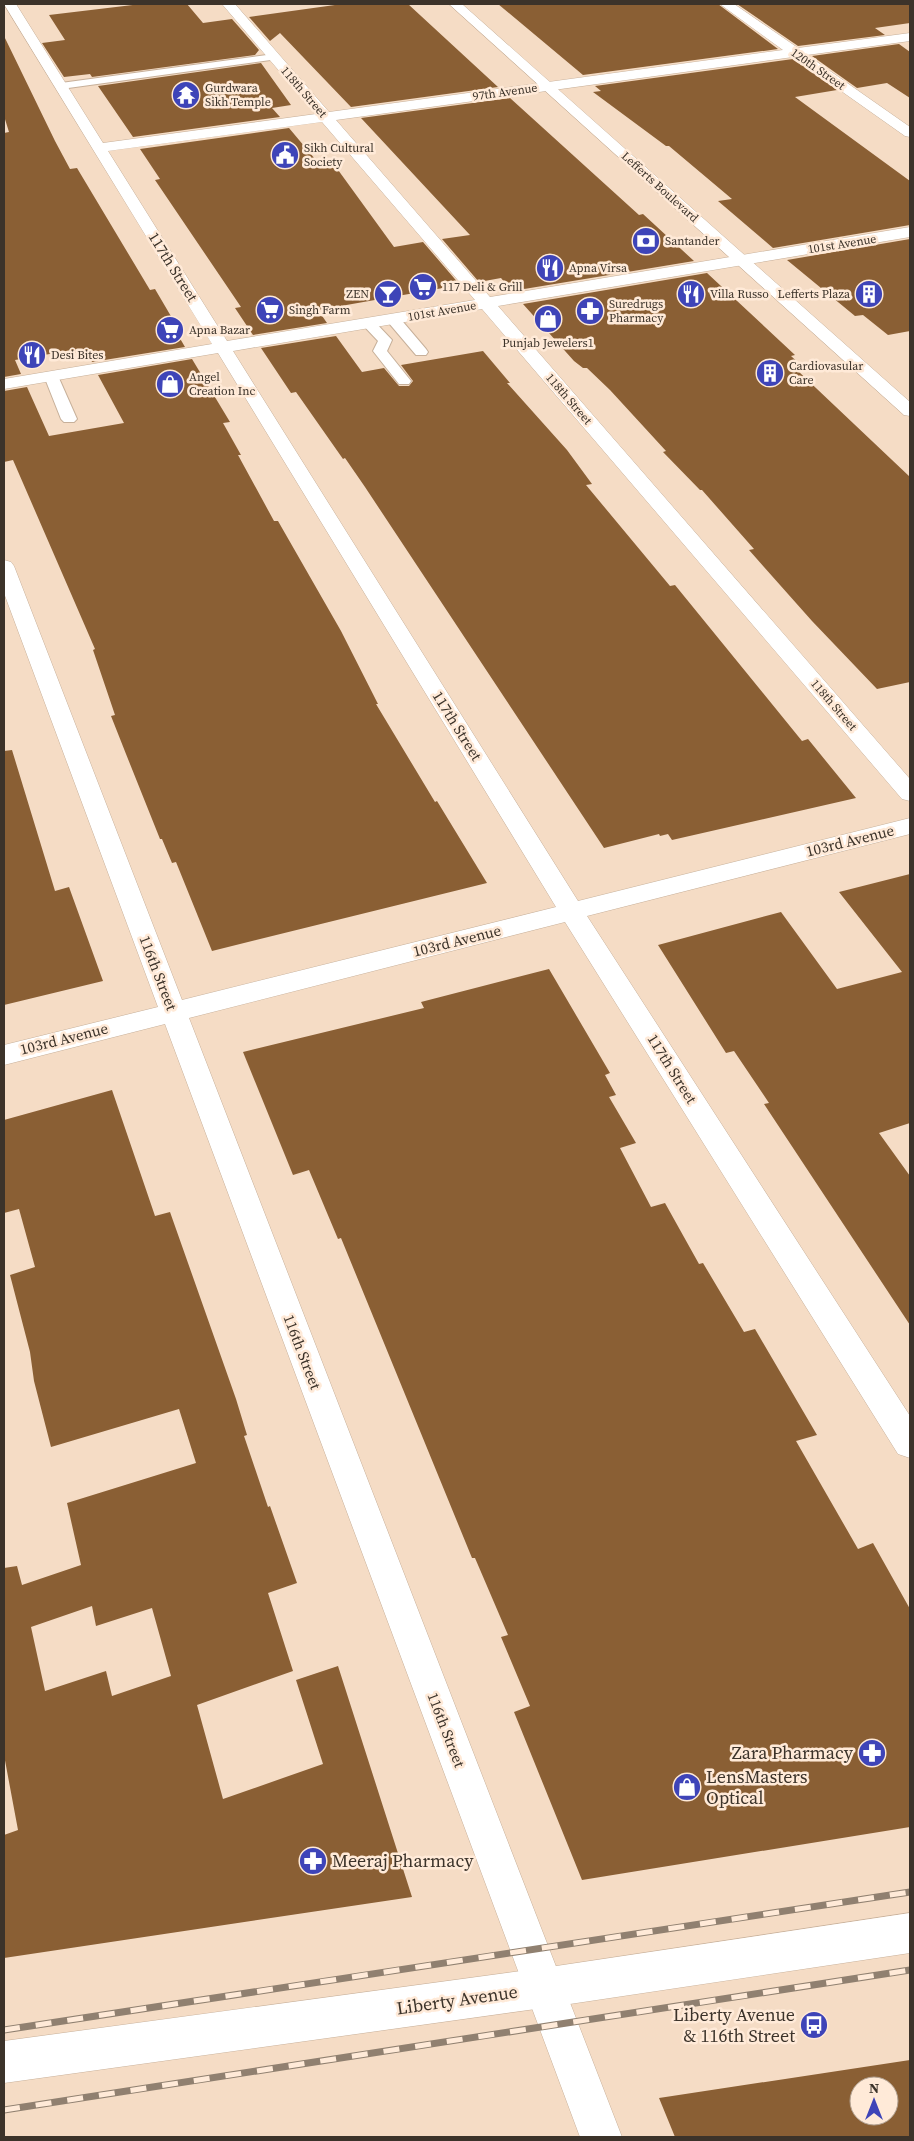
<svg xmlns="http://www.w3.org/2000/svg" width="914" height="2141" viewBox="0 0 914 2141" font-family="'Source Serif 4',serif">
  <style>
    .building { fill: #8a5f34; fill-rule: evenodd }
    .lines { fill: none; stroke-linecap: round; stroke-linejoin: round }
    .lane-casing { stroke: #c7b09a; stroke-width: 2 }
    .street-casing { stroke: #c7b09a; stroke-width: 1 }
    .secondary-casing { stroke: #c7b09a; stroke-width: 1 }
    .lane { fill: #fff; fill-rule: evenodd }
    .street { fill: #fff; fill-rule: evenodd }
    .secondary { fill: #fff; fill-rule: evenodd }
    .rail-casing { stroke: #908070; stroke-width: 7 }
    .rail { stroke: #ffead8; stroke-width: 5; stroke-dasharray: 16; stroke-linecap: butt }
    .labels { text-anchor: middle; stroke-width: 5; stroke-linejoin: round; paint-order: stroke }
    .far-street-label { font-size: 12px; fill: #3c332a; stroke: #ffead8 }
    .far-poi-label { font-size: 12px; fill: #3c332a; stroke: #ffead8; text-anchor: start }
    .street-label { font-size: 15px; fill: #3c332a; stroke: #ffead8 }
    .near-poi-label { font-size: 18px; fill: #3c332a; stroke: #ffead8; text-anchor: end }
    .near-street-label { font-size: 18px; fill: #3c332a; stroke: #ffead8 }
  </style>
  <rect width="100%" height="100%" fill="#f5dcc5"/>
  <path class="building" d="M141 4H187L203 23 232 19 259 50 255 55 92 77 90 74 64 77 42 43 65 40 49 15Z
    M342 4H408L498 87 351 107 280 33 270 41 249 17Z
    M498 4H718L778 49 583 75Z
    M737 4H909L910 23 875 28 885 35 798 46Z
    M4 36 55 141 70 169 77 168 150 290 155 289 182 335H178L185 347 92 362 88 355 67 351 15 360 21 374 4 377V133L9 132 4 116Z
    M899 44 910 52V98L887 83 857 88 812 56Z
    M793 59 837 90 795 97 910 181V225L773 248 718 201 732 199 669 146H666L593 92 601 91 595 86Z
    M261 63 291 105 272 108 280 117 133 137 98 86Z
    M510 98 639 215 643 214 694 261 512 291 501 278 479 282 442 239 470 235 361 118Z
    M289 128 320 165 333 163 394 247 423 242 460 285 318 310 327 323 253 335 235 308 241 307 155 180 160 179 140 149Z
    M910 239V331L888 335 863 315 855 316 787 260Z
    M707 273 795 355 791 356 805 369 798 371 910 477V682L877 689 812 621 749 550 754 549 702 490H700L663 452 666 451 610 390 587 368H583L574 361 523 304Z
    M336 336 362 372 384 368 399 386H409L413 381 401 365 483 351 510 383H507L567 450 592 484 586 485 670 586 675 585 802 741 808 739 856 798 672 840 668 834 660 836 659 834 604 848 365 487 345 458 343 459 296 392 291 393 261 348Z
    M192 359 230 422 223 423 241 455H238L274 521H278L341 631 378 704H376L435 802 437 801 487 883 212 951 176 862 172 863 162 839H160L126 754 111 716 115 715 93 650 95 649 13 460 4 462V391L27 387 49 436 124 423 98 375Z
    M12 750 55 891 69 887 103 981 4 1005V751Z
    M910 874V1123L879 1133 910 1176V1325L764 1104 769 1103 734 1051 726 1053 658 945 781 912 837 989 902 972 839 892Z
    M549 969 610 1073 605 1075 616 1095 609 1097 636 1143 620 1148 651 1207 665 1203 699 1264 703 1263 744 1332 755 1329 817 1435 796 1441 858 1549 873 1543 910 1609V1827L582 1880 514 1712 530 1706 501 1637 508 1635 475 1558H472L341 1238 338 1239 309 1170 293 1175 243 1052 424 1008 421 1002Z
    M112 1090 155 1216 170 1212 236 1399 247 1435 244 1436 268 1507 270 1506 297 1583 268 1593 293 1671 197 1705 223 1799 323 1764 296 1680 338 1666 412 1897 4 1958V1835L18 1830 4 1755V1568L17 1566 22 1585 81 1565 67 1503 196 1463 179 1409 51 1447 34 1381 30 1352 10 1275 35 1267 19 1209 4 1213V1120ZM92 1606 96 1626 152 1608 171 1676 112 1696 106 1671 45 1691 31 1627Z
    M910 2060V2137H675L659 2098ZM859 2086H889V2116H859Z"/>
  <g class="lines">
    <defs>
      <path id="lane" d="M274 54 278 55 279 57 278 59 61 89 55 86 61 83Z
        M393 315 398 316 426 349 428 352 426 355H416L388 322 386 319 388 316Z
        M368 319 373 320 392 340 387 351 411 381 409 384H399L373 351 378 341 361 323Z
        M51 372 56 373 58 376 77 419 74 422H64L61 419 44 376 46 373Z"/>
      <path id="street" d="M4 4H16L103 143 316 114 222 4H235L329 112 783 50 720 4H734L798 48 910 33V41L807 55 910 127V137L905 136 793 57 336 120 490 297 910 227V237L498 306 910 779V801L902 799 482 309 233 351 578 901 910 818V834L587 916 910 1416V1458L898 1454 565 922 189 1018 622 2137H580L165 1024 4 1065V1045L158 1007 4 593V560L11 562 14 566 182 1000 556 907 218 353 4 389V379L212 344ZM322 122 475 300 227 341 108 151Z"/>
      <path id="secondary" d="M449 4H462L910 402V416L904 415Z
        M910 1913V1953L543 2008 4 2083V2041L543 1968Z"/>
    </defs>
    <use href="#lane" class="lane-casing"/>
    <use href="#street" class="street-casing"/>
    <use href="#secondary" class="secondary-casing"/>
    <use href="#lane" class="lane"/>
    <use href="#street" class="street"/>
    <use href="#secondary" class="secondary"/>
    <defs>
      <path id="rail" d="M4 2030 910 1892
        M4 2110 910 1970"/>
    </defs>
    <use href="#rail" class="rail-casing"/>
    <use href="#rail" class="rail"/>
  </g>
  <defs>
    <symbol id="temple-disc" viewBox="-11 -11 22 22"><circle r="9.5" fill="#3e44b8" stroke="#ffead8"/><path d="M0-6L5-2H3V0L6.5 2.5H4V6H1.5V3h-3V6H-4V2.5H-6.5L-3 0V-2H-5Z" fill="#fff"/></symbol>
    <symbol id="civic-disc" viewBox="-11 -11 22 22"><circle r="9.5" fill="#3e44b8" stroke="#ffead8"/><path d="M-.6-6.5H3V-4.5H.6V-3L4-1V1h2V6H-6V1h2V-1L-.6-3ZM-1.2 2.5V6h2.4V2.5Z" fill="#fff"/></symbol>
    <symbol id="bank-disc" viewBox="-11 -11 22 22"><circle r="9.5" fill="#3e44b8" stroke="#ffead8"/><path d="M-6-4H6V4H-6ZM0-2.3a2.3 2.3 0 1 0 0 4.6a2.3 2.3 0 1 0 0-4.6Z" fill="#fff"/></symbol>
    <symbol id="restaurant-disc" viewBox="-11 -11 22 22"><circle r="9.5" fill="#3e44b8" stroke="#ffead8"/><path d="M-5-6h1v4h1v-4h1v4h1v-4h1v5L-1.5 .5V6h-2V.5L-5-1ZM5-6V6H3V1.5H1.5Q1.5-4 5-6Z" fill="#fff"/></symbol>
    <symbol id="supermarket-disc" viewBox="-11 -11 22 22"><circle r="9.5" fill="#3e44b8" stroke="#ffead8"/><path d="M-6-5.5h2.5l.6 2H6L4.5 2H-2.5L-4.4-4H-6ZM-1.5 3.2a1.3 1.3 0 1 0 .1 0ZM3 3.2a1.3 1.3 0 1 0 .1 0Z" fill="#fff"/></symbol>
    <symbol id="bar-disc" viewBox="-11 -11 22 22"><circle r="9.5" fill="#3e44b8" stroke="#ffead8"/><path d="M-6-5H6L.8 .8V4.5H3.5V6h-7V4.5H-.8V.8Z" fill="#fff"/></symbol>
    <symbol id="building-disc" viewBox="-11 -11 22 22"><circle r="9.5" fill="#3e44b8" stroke="#ffead8"/><path d="M-4-6H4V6H1V3H-1V6H-4ZM-2.5-4.3h1.7v1.8h-1.7ZM.8-4.3h1.7v1.8H.8ZM-2.5-1h1.7V.8h-1.7ZM.8-1h1.7V.8H.8Z" fill="#fff"/></symbol>
    <symbol id="pharmacy-disc" viewBox="-11 -11 22 22"><circle r="9.5" fill="#3e44b8" stroke="#ffead8"/><path d="M-2-6h4v4h4v4h-4v4h-4v-4h-4v-4h4Z" fill="#fff"/></symbol>
    <symbol id="shop-disc" viewBox="-11 -11 22 22"><circle r="9.5" fill="#3e44b8" stroke="#ffead8"/><path d="M-5-2.5h2.3a2.7 3.5 0 0 1 5.4 0H5L5.5 6h-11ZM-1.5-2.5h3a1.5 2.3 0 0 0-3 0Z" fill="#fff"/></symbol>
    <symbol id="bus-disc" viewBox="-11 -11 22 22"><circle r="9.5" fill="#3e44b8" stroke="#ffead8"/><path d="M-5-6H5V4H4V6H2V4H-2V6H-4V4H-5ZM-3.5-4V0h7V-4ZM-3.5 1.2v1.5H-2V1.2ZM2 1.2v1.5H3.5V1.2Z" fill="#fff"/></symbol>
  </defs>
  <g fill-rule="evenodd">
    <use href="#temple-disc" x="170" y="79" width="32" height="32"/>
    <use href="#civic-disc" x="269" y="139" width="32" height="32"/>
    <use href="#bank-disc" x="630" y="225" width="32" height="32"/>
    <use href="#restaurant-disc" x="534" y="252" width="32" height="32"/>
    <use href="#supermarket-disc" x="407" y="271" width="32" height="32"/>
    <use href="#bar-disc" x="372" y="278" width="32" height="32"/>
    <use href="#restaurant-disc" x="675" y="278" width="32" height="32"/>
    <use href="#building-disc" x="853" y="278" width="32" height="32"/>
    <use href="#supermarket-disc" x="254" y="294" width="32" height="32"/>
    <use href="#pharmacy-disc" x="574" y="295" width="32" height="32"/>
    <use href="#shop-disc" x="532" y="303" width="32" height="32"/>
    <use href="#supermarket-disc" x="154" y="314" width="32" height="32"/>
    <use href="#restaurant-disc" x="16" y="339" width="32" height="32"/>
    <use href="#building-disc" x="754" y="357" width="32" height="32"/>
    <use href="#shop-disc" x="154" y="368" width="32" height="32"/>
    <use href="#pharmacy-disc" x="856" y="1737" width="32" height="32"/>
    <use href="#shop-disc" x="671" y="1771" width="32" height="32"/>
    <use href="#pharmacy-disc" x="297" y="1845" width="32" height="32"/>
    <use href="#bus-disc" x="798" y="2009" width="32" height="32"/>
  </g>
  <g class="labels">
    <g class="far-street-label">
      <text transform="translate(818 69) rotate(35)" y="4">120th Street</text>
      <text transform="translate(304 92) rotate(49)" y="4">118th Street</text>
      <text transform="translate(505 92) rotate(-8)" y="4">97th Avenue</text>
      <text transform="translate(660 187) rotate(42)" y="4">Lefferts Boulevard</text>
      <text transform="translate(842 244) rotate(-9)" y="4">101st Avenue</text>
      <text transform="translate(442 311) rotate(-10)" y="4">101st Avenue</text>
      <text transform="translate(569 399) rotate(49)" y="4">118th Street</text>
      <text transform="translate(834 705) rotate(49)" y="4">118th Street</text>
    </g>
    <g class="far-poi-label">
      <text x="205" y="92">Gurdwara<tspan x="205" dy="14">Sikh Temple</tspan></text>
      <text x="304" y="152">Sikh Cultural<tspan x="304" dy="14">Society</tspan></text>
      <text x="665" y="245">Santander</text>
      <text x="569" y="272">Apna Virsa</text>
      <text x="442" y="291">117 Deli &amp; Grill</text>
      <text x="369" y="298" text-anchor="end">ZEN</text>
      <text x="710" y="298">Villa Russo</text>
      <text x="850" y="298" text-anchor="end">Lefferts Plaza</text>
      <text x="609" y="308">Suredrugs<tspan x="609" dy="14">Pharmacy</tspan></text>
      <text x="289" y="314">Singh Farm</text>
      <text x="189" y="334">Apna Bazar</text>
      <text x="548" y="347" text-anchor="middle">Punjab Jewelers1</text>
      <text x="51" y="359">Desi Bites</text>
      <text x="789" y="370">Cardiovasular<tspan x="789" dy="14">Care</tspan></text>
      <text x="189" y="381">Angel<tspan x="189" dy="14">Creation Inc</tspan></text>
    </g>
    <g class="street-label">
      <text transform="translate(173 267) rotate(58)" y="5">117th Street</text>
      <text transform="translate(457 726) rotate(58)" y="5">117th Street</text>
      <text transform="translate(850 841) rotate(-14)" y="5">103rd Avenue</text>
      <text transform="translate(457 941) rotate(-14)" y="5">103rd Avenue</text>
      <text transform="translate(158 973) rotate(69)" y="5">116th Street</text>
      <text transform="translate(64 1039) rotate(-14)" y="5">103rd Avenue</text>
      <text transform="translate(672 1069) rotate(58)" y="5">117th Street</text>
      <text transform="translate(302 1352) rotate(69)" y="5">116th Street</text>
      <text transform="translate(446 1730) rotate(69)" y="5">116th Street</text>
    </g>
    <g class="near-poi-label">
      <text x="853" y="1759">Zara Pharmacy</text>
      <text x="706" y="1783" text-anchor="start">LensMasters<tspan x="706" dy="21">Optical</tspan></text>
      <text x="332" y="1867" text-anchor="start">Meeraj Pharmacy</text>
      <text x="795" y="2021">Liberty Avenue<tspan x="795" dy="21">&amp; 116th Street</tspan></text>
    </g>
    <g class="near-street-label">
      <text transform="translate(457 2000) rotate(-8)" y="6">Liberty Avenue</text>
    </g>
  </g>
  <rect width="914" height="2141" fill="none" stroke="#3c332a" stroke-width="10"/>
  <g transform="translate(874 2101)"><circle r="24" fill="#ffead8" stroke="#b1a192"/>
  <path d="M0-4L9 19L0 12L-9 19Z" fill="#3e44b8"/>
  <text y="-8" font-size="14" font-weight="bold" text-anchor="middle" fill="#3c332a">N</text>
  </g>
</svg>
